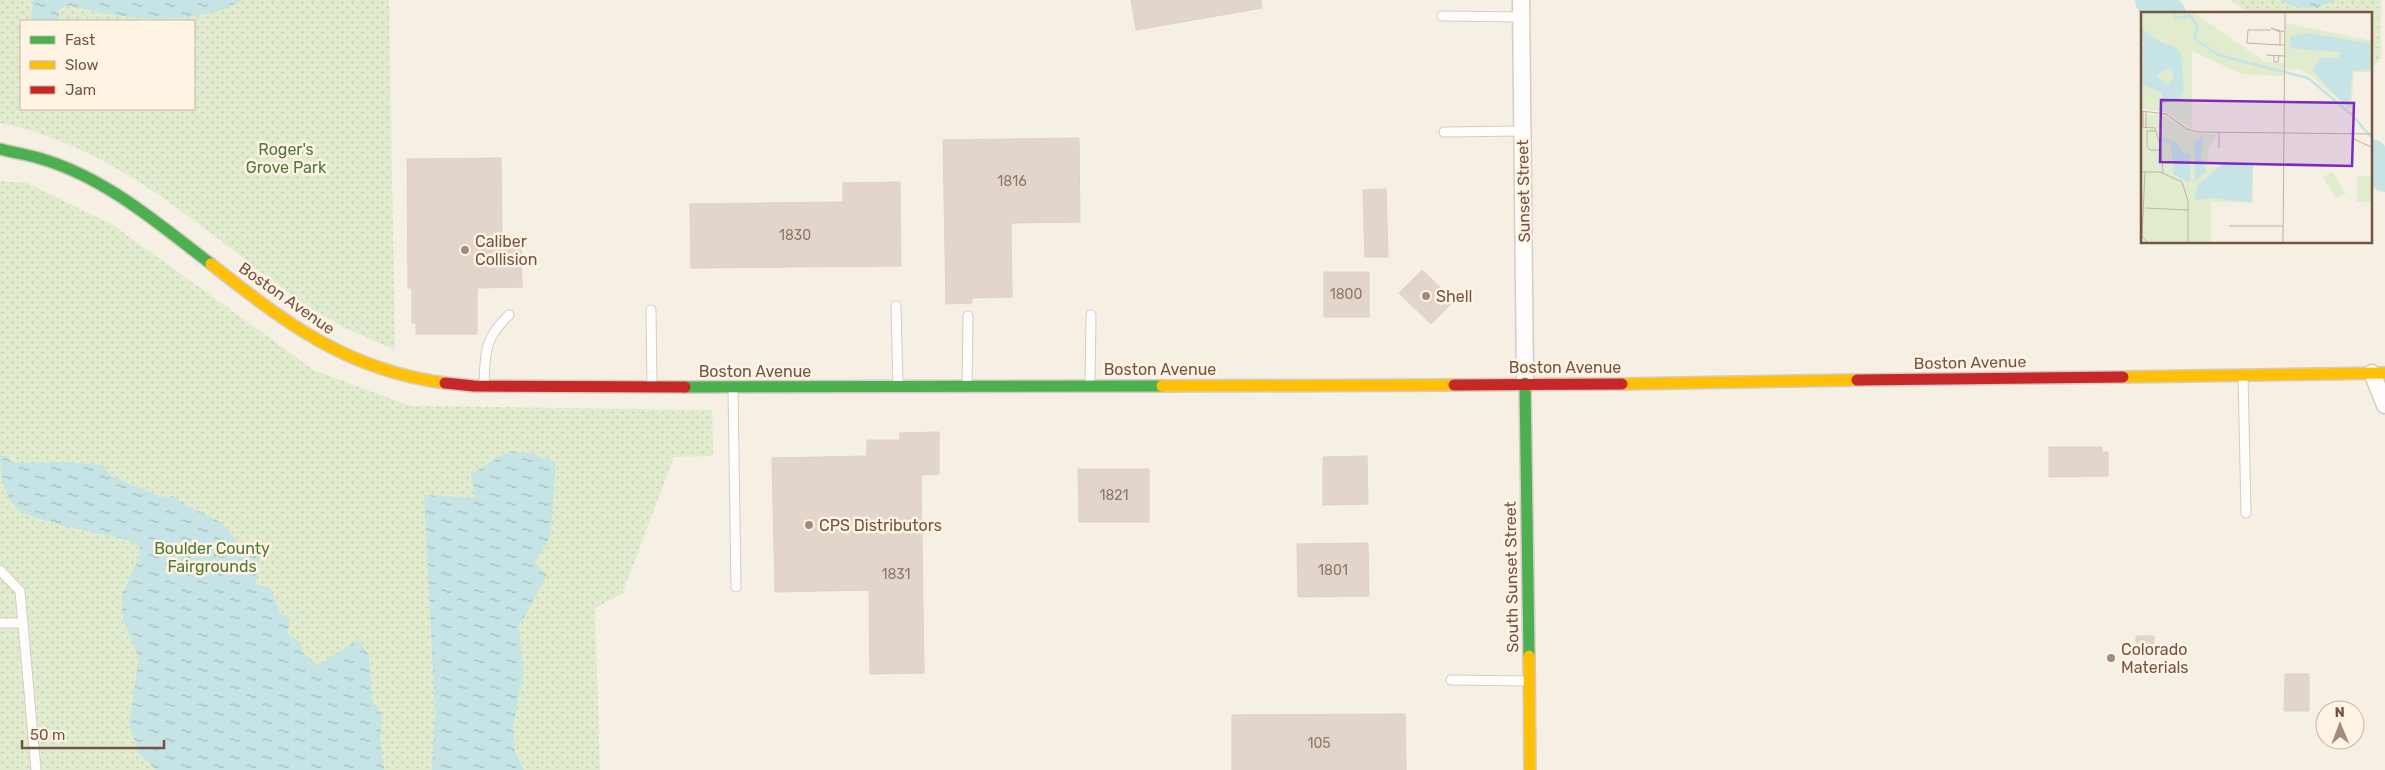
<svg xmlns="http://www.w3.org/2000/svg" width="2385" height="770" viewBox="0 0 2385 770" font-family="Rubik,sans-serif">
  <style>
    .park { fill: url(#park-dots); fill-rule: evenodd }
    .water { fill: url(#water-ripples) }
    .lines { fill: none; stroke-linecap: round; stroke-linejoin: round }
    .river { stroke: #c6e4e5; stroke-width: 34 }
    .building { fill: #e2d6cc; stroke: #ded1c7 }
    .lane-casing { stroke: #d7ccc3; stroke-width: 11 }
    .street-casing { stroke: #d7ccc3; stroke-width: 19 }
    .fast-casing { stroke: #d6cbc1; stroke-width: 14 }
    .slow-casing { stroke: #d6cbc1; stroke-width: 14 }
    .jam-casing { stroke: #d6cbc1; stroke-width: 14 }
    .lane { stroke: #fefdfb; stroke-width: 9 }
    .street { stroke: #fefdfb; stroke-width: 16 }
    .fast { stroke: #4caf50; stroke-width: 11 }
    .slow { stroke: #ffc107; stroke-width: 11 }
    .jam { stroke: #c62828; stroke-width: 11 }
    .poi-dot { fill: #a18b7d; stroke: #fff4e4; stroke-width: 2 }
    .labels { text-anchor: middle; stroke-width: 5; stroke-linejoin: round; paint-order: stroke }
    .number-label { font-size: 14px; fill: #907769 }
    .park-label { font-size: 16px; fill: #4f793d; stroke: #fff4e4 }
    .street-label { font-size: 16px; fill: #735545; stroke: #fff4e4 }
    .poi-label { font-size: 16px; fill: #735545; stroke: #fff4e4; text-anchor: start }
    .inset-river { fill: none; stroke: #c6e4e5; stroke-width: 2.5 }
    .inset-road { fill: none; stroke: #c2b1a4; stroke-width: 1 }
    .view { fill: #7b2cbf; fill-opacity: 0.15; stroke: #7b2cbf; stroke-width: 2.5 }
    .inset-edge { fill: none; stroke: #735545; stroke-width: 2.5 }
  </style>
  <defs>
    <pattern id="park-dots" width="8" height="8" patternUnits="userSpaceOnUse" patternTransform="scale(1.25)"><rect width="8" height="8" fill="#e1ecce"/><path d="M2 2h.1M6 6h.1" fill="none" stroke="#c4ccb2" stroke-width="1.8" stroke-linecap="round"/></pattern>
    <pattern id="water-ripples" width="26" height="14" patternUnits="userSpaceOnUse" patternTransform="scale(1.25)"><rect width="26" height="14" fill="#c6e4e5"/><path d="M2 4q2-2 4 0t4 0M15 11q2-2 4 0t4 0" fill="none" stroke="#a5bcbb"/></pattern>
  </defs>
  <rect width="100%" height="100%" fill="#f6efe4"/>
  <path class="park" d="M0 0H389L395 350 343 327 312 309C210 239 125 148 0 123ZM21 21H194V109H21Z
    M2230 0H2381V58L2371 68V14H2249Z
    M0 181 27 183 113 225 314 370 410 406 712 410 713 456 674 457 622 594 595 608 600 770H0Z"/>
  <path class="water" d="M33 0H242C203 24 149 20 106 14 93 12 79 6 65 6L59 10V21H31Z
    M2281 0H2336C2317 9 2299 12 2281 0Z
    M509 451 529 453 556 462 550 537 535 563 547 575 519 627 523 673 513 727 515 752 524 770H432L435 713 424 495 475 498 471 474Z
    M0 456H8L11 463 69 462 103 465 111 476 162 497 173 496C196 516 226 513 238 547H248L260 556 256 584 271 589 280 614 290 617 288 633 301 644 303 653 318 665 358 640 369 655 372 700 382 715 380 739 384 770H156L138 753 129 723 139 658 123 619 121 598 140 555V547C129 538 114 537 100 534 85 531 27 518 18 509 4 494 0 476 0 456Z"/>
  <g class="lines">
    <path class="river" d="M2152 0 2169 14
      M2371 156 2385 175"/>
  </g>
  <path class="building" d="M1131 0H1261L1262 8 1136 30Z
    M1079 138 1080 222 1011 223 1012 297 972 298V303L946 304 943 140Z
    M501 158 502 240H521L522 287 477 288V334H416V323H412V288H408L407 159Z
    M900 182 901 266 691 268 690 204 843 202V183Z
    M1386 189 1388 257H1365L1363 190Z
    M1422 270 1454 301 1431 324 1399 293Z
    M1324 272H1369V317H1324Z
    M939 432V474L921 475 924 673 870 674 869 590 775 592 772 458 867 456V440H900V433Z
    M2049 447H2102L2101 452H2108V476L2049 477Z
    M1367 456 1368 504 1323 505V457Z
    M1078 469H1149V522H1079Z
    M1368 543 1369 596 1298 597 1297 544Z
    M2136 636H2154V656H2136Z
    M2285 674H2309V711H2284Z
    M1405 714 1406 770H1232V715Z"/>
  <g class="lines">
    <defs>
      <path id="lane" d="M1442 16 1522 17
        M1444 132 1523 131
        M896 306 898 387
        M651 310 652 387
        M2243 375 2246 513
        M484 386C485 352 484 339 509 315
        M967 386 968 316
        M1090 386 1091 315
        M733 387 736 587
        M0 570 20 591 36 770
        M0 623H23
        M1451 680 1529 681"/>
      <path id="street" d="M1521 0 1525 383
        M2372 373 2385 405"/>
      <path id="fast" d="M0 149C15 153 31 155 45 160 107 179 160 225 211 264
        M1525 383 1529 656
        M685 387 1162 386"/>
      <path id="slow" d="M211 264C287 324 347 370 445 383
        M2123 377 2385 373
        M1622 384 1857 380
        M1162 386 1454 385
        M1529 656 1530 770"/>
      <path id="jam" d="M1857 380 2123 377
        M445 383 474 386 685 387
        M1454 385 1622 384"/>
    </defs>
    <use href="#lane" class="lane-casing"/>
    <use href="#street" class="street-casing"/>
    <use href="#fast" class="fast-casing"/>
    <use href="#slow" class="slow-casing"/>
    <use href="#jam" class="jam-casing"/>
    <use href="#lane" class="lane"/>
    <use href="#street" class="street"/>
    <use href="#fast" class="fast"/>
    <use href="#slow" class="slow"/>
    <use href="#jam" class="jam"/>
  </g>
  <g class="poi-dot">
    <circle cx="465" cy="250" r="5"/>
    <circle cx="1426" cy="296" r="5"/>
    <circle cx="809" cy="525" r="5"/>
    <circle cx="2111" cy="658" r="5"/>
  </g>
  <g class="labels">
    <g class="number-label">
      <text x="1012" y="186">1816</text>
      <text x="795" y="240">1830</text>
      <text x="1346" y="299">1800</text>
      <text x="1114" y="500">1821</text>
      <text x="1333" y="575">1801</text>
      <text x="896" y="579">1831</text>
      <text x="1319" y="748">105</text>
    </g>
    <g class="park-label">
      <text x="286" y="155">Roger's<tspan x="286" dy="18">Grove Park</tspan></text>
      <text x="212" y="554">Boulder County<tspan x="212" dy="18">Fairgrounds</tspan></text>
    </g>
    <g class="street-label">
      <text transform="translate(1523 191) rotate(-91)" y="6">Sunset Street</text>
      <text transform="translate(287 298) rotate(35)" y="6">Boston Avenue</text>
      <text transform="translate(1970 362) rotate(-1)" y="6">Boston Avenue</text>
      <text x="1565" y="373">Boston Avenue</text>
      <text x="1160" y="375">Boston Avenue</text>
      <text x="755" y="377">Boston Avenue</text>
      <text transform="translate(1511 577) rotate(-91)" y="6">South Sunset Street</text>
    </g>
    <g class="poi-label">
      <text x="475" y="247">Caliber<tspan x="475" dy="18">Collision</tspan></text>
      <text x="1436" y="302">Shell</text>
      <text x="819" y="531">CPS Distributors</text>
      <text x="2121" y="655">Colorado<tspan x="2121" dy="18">Materials</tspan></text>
    </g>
  </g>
  <g transform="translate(2141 12)">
    <rect width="231" height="231" fill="#f6efe4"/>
    <path d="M0 0H52L124 50 143 51V64L100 62 51 39V117L25 100 0 97ZM144 11 231 29V60H213L210 98 170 64 158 57 144 58ZM0 102 22 103 52 121 77 122 67 138V154L112 153V190H70V231H0Z" fill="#e1ecce"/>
    <path d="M191 160 205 181 195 187 182 165ZM216 164H231V190H216ZM14 179a8 8 0 1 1 16 0a8 8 0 1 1-16 0Z" fill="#e1ecce"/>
    <path d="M0 16 19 30 32 34 40 42 43 77 38 89H25L23 92 20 80 0 73V52L3 48 0 34 4 32 0 28ZM29 56 33 66 27 72 15 63ZM169 21 231 32V57L211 59 209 91 199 88 171 58 179 46H197L200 40 154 37 149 34V24ZM19 125 36 130 43 141H49V171L33 163 30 132 21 129ZM62 125 60 149 66 160 54 169 53 129ZM104 151 112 154 110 191 75 186 53 188 56 174 82 152Z" fill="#c6e4e5" fill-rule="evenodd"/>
    <path class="inset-river" d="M33 0 35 6 49 4 57 15 53 26 77 43 167 66 211 103 232 127"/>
    <path class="inset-road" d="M130 18H107L106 31 139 33M143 33H139V20L130 16 143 20M125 43 143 44M133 43V50H137L138 43M0 99 25 102 46 117 57 120 232 122M2 99V115M0 115 14 116 20 136 22 161M5 115V99M0 118V138M14 119H6V135L9 138H21M211 121 213 127 232 136M78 136V120M0 160H19L41 170 47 189V231M4 160 1 224 7 231M4 196 47 198M88 214H142M142 231 144 0"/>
    <path class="view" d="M20 88 213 91 211 154 19 150Z"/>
    <rect width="231" height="231" class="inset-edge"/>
  </g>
  <rect x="20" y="20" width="175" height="90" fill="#fff4e4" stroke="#c7b4a4"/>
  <rect x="30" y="36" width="25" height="8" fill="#4caf50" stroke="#c7b4a4"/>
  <text x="65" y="45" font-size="15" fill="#735545">Fast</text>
  <rect x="30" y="61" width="25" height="8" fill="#ffc107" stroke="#c7b4a4"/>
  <text x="65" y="70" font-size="15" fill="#735545">Slow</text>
  <rect x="30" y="86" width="25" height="8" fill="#c62828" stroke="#c7b4a4"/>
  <text x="65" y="95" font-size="15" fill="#735545">Jam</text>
  <g transform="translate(2340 725) rotate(359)"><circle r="24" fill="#fff4e4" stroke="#c7b4a4"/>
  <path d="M0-4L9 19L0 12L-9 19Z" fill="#a18b7d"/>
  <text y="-8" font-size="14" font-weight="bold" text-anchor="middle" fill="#735545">N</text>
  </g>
  <path d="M22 740v8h142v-8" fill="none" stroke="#735545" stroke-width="2.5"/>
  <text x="30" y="740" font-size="15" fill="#735545" stroke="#fff4e4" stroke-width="4" paint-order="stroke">50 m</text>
</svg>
